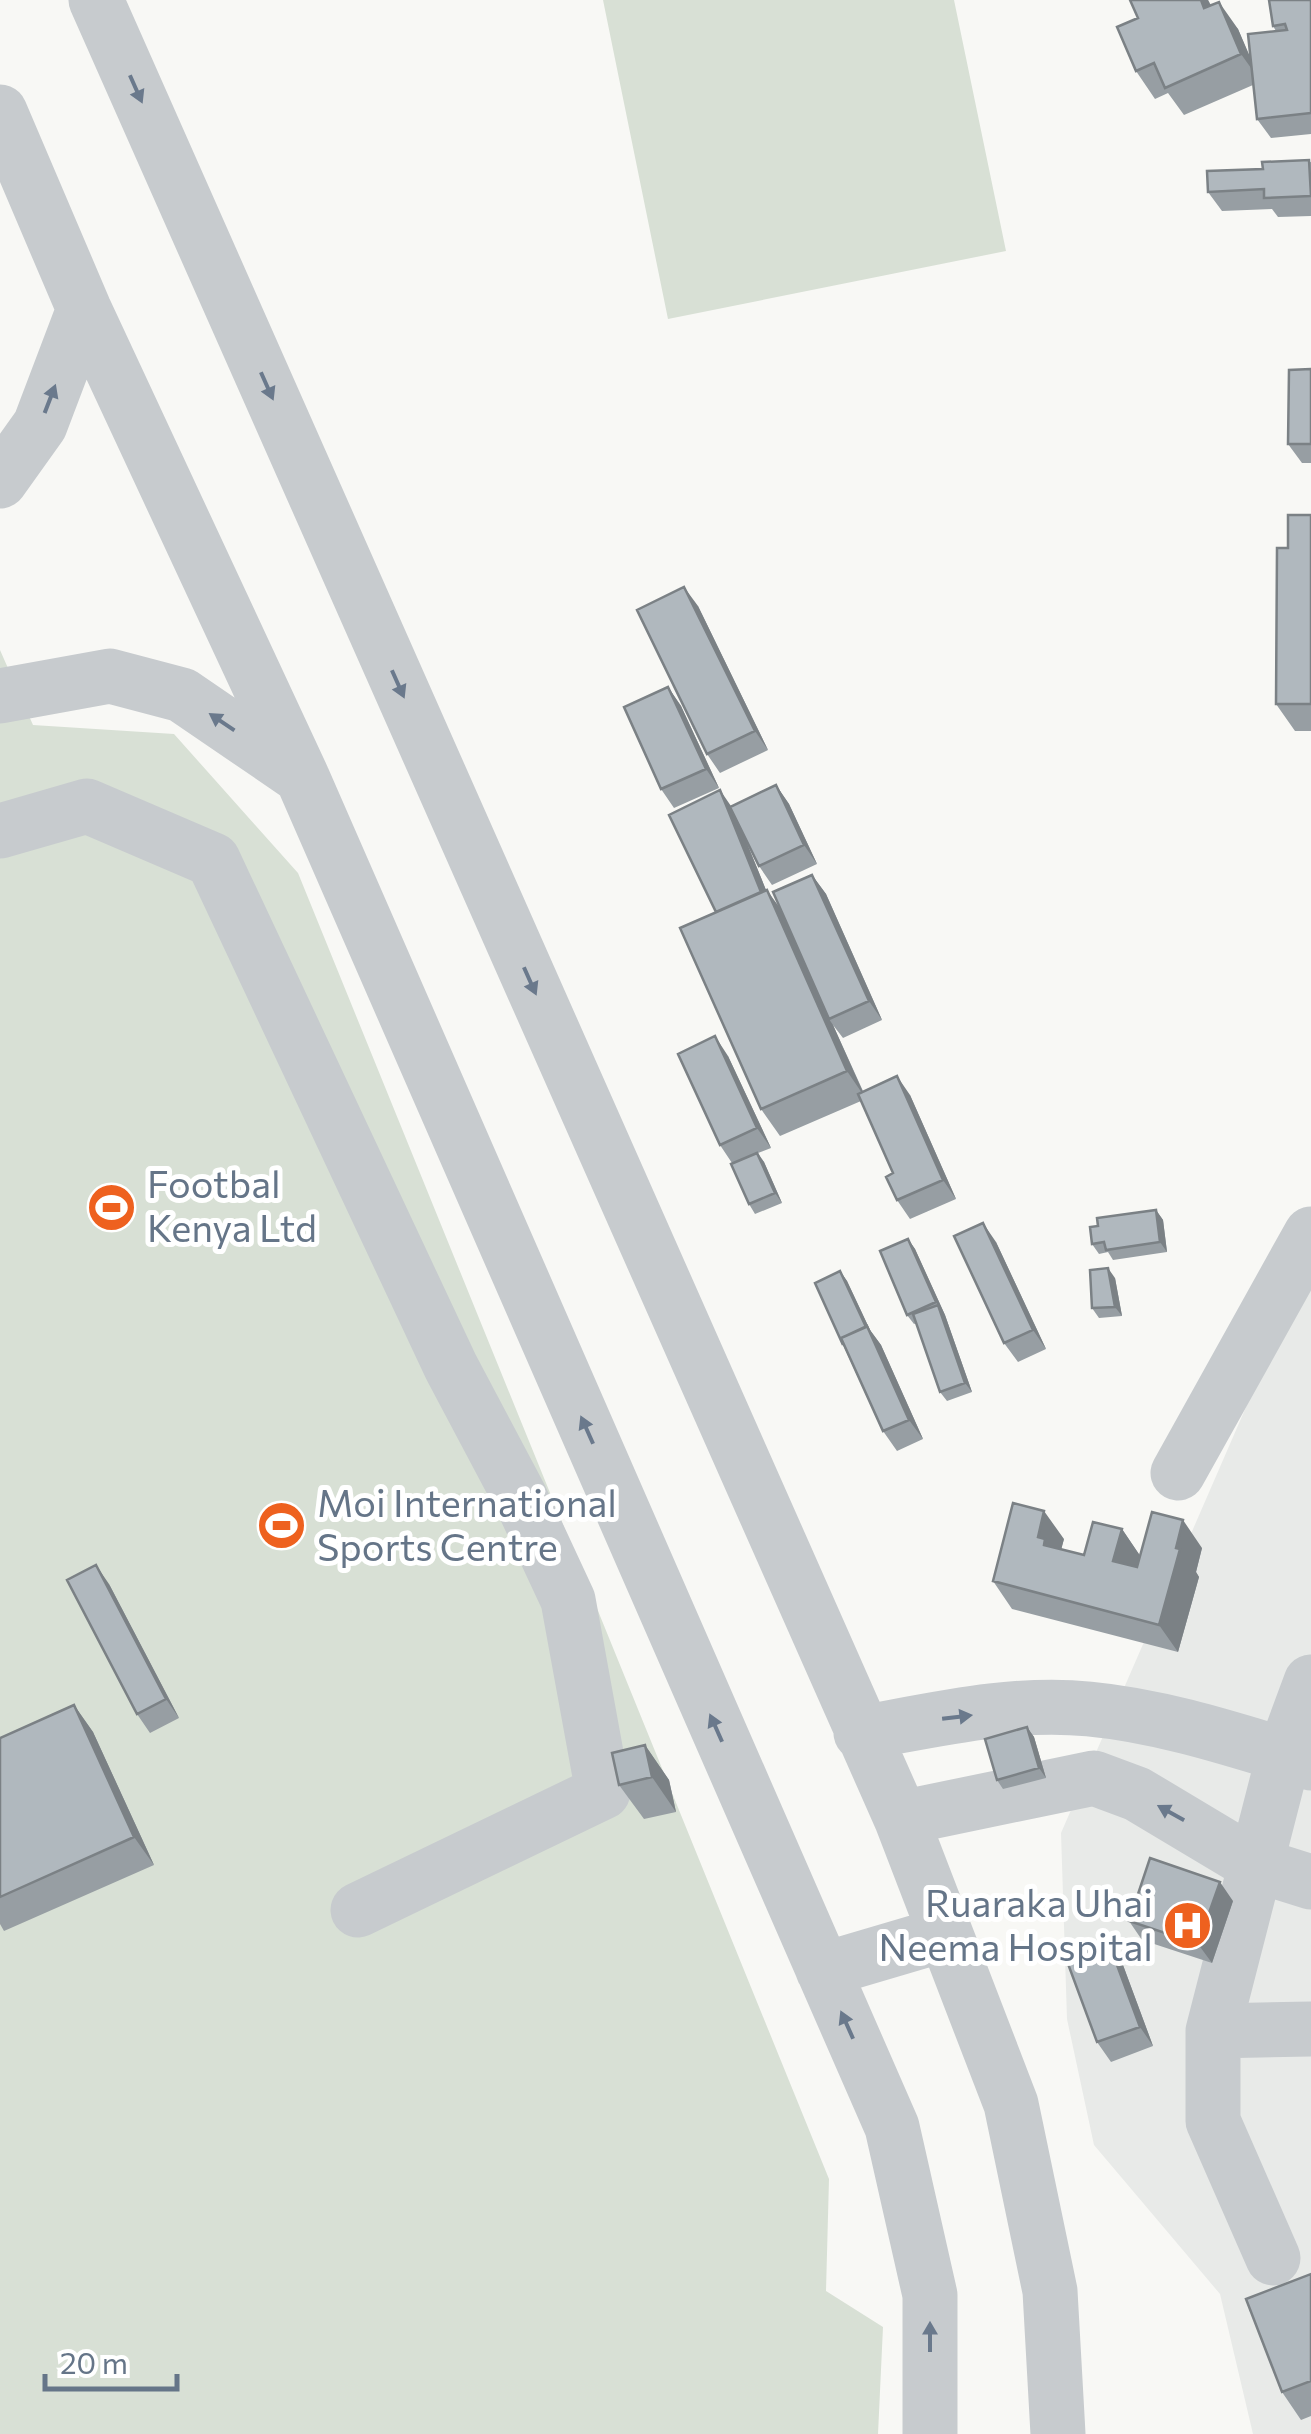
<svg xmlns="http://www.w3.org/2000/svg" width="1311" height="2434" viewBox="0 0 1311 2434" font-family="Commissioner,sans-serif">
  <style>
    .built { fill: #e8eae8 }
    .green { fill: #d8e0d5 }
    .lines { fill: none; stroke-linecap: round; stroke-linejoin: round }
    .minor { stroke: #c7cbce; stroke-width: 55 }
    .wall { fill: #979ea3 }
    .shaded-wall { fill: #7b8185 }
    .building { fill: #b0b8be; stroke: #7b8185; stroke-width: 2.5 }
    .oneway { fill: #6a798c }
    .labels { text-anchor: middle; stroke-width: 10; stroke-linejoin: round; paint-order: stroke }
    .poi-label { font-size: 38px; fill: #657588; stroke: #fff; text-anchor: start }
  </style>
  <rect width="100%" height="100%" fill="#f8f8f5"/>
  <path class="built" d="M1311 1267V2434H1253L1220 2294 1094 2145 1067 2019 1061 1833 1306 1269Z"/>
  <path class="green" d="M603 0H954L1006 251 668 319Z
    M0 650 33 725 174 734 298 873 829 2179 826 2291 883 2327 878 2434H0Z"/>
  <g class="lines">
    <path class="minor" d="M96 0 901 1818 1011 2104 1050 2291 1058 2434
      M0 112 84 309 302 777 892 2127 930 2295V2434
      M0 481 40 425 84 309
      M0 696 110 676 182 695 302 777
      M0 831 87 806 213 860 451 1367 521 1499 568 1600 603 1792 358 1910
      M1178 1473 1311 1234
      M861 1733C934 1720 1014 1701 1089 1709 1164 1716 1238 1741 1311 1763
      M901 1818 1094 1778 1137 1794 1254 1864 1311 1882
      M823 1970 945 1934
      M1213 2031 1311 2029
      M1273 2258 1213 2121V2031L1284 1755 1311 1682"/>
  </g>
  <path class="wall" d="M1130 0H1208L1211 5 1238 29 1250 58 1276 31 1273 26 1311 0V134L1271 138 1257 119 1253 85 1184 115 1168 93 1155 99 1136 71 1138 18Z
    M1311 162V216L1278 217 1272 209 1222 211 1208 192 1263 169Z
    M1311 369V463H1302L1288 444Z
    M1311 515V731H1295L1276 704 1288 548Z
    M698 606 768 750 720 773 707 754Z
    M668 687 681 706 719 788 674 808 661 789Z
    M776 785 789 804 817 864 772 885 759 866 744 836 766 890 780 908 812 875 826 894 882 1020 843 1038 833 1025 863 1091 910 1095 956 1199 910 1219 897 1200 893 1173 861 1101 780 1136 761 1109 716 912 731 806Z
    M728 1056 771 1148 758 1153 764 1162 782 1203 755 1214 749 1204 732 1163 720 1145Z
    M1156 1210 1163 1220 1167 1252 1113 1260 1108 1252 1099 1254 1092 1244Z
    M908 1239 915 1249 945 1315 972 1392 947 1401 940 1392 917 1323 914 1324 907 1315Z
    M996 1242 1046 1349 1018 1362 1004 1343Z
    M840 1271 847 1281 870 1330 881 1345 923 1439 897 1451 883 1431 843 1345Z
    M1115 1278 1122 1316 1099 1318 1092 1308Z
    M1122 1529 1140 1556 1202 1548 1196 1572 1199 1577 1178 1652 1012 1609 993 1581 1064 1539 1061 1549 1084 1555Z
    M109 1584 179 1718 150 1733 137 1714Z
    M74 1705 93 1732 154 1865 4 1931 0 1924V1738Z
    M1027 1727 1034 1737 1046 1778 1003 1789 997 1780Z
    M645 1745 669 1780 676 1812 644 1819 619 1785Z
    M1233 1901 1212 1963 1142 1940 1129 1921Z
    M1120 1957 1153 2046 1111 2062 1097 2042Z
    M1311 2274V2416L1301 2420 1282 2392Z"/>
  <path class="shaded-wall" d="M1201 0H1208L1224 35 1204 8Z
    M1219 2 1238 29 1261 82 1241 54Z
    M684 587 698 606 768 750 755 731Z
    M668 687 681 706 719 788 706 769Z
    M776 785 789 804 817 864 804 845Z
    M720 790 733 809 777 917 763 898Z
    M812 875 826 894 882 1020 869 1001Z
    M767 890 786 917 829 1019 833 1025 866 1099 847 1071Z
    M715 1036 728 1056 771 1148 757 1128Z
    M897 1076 910 1095 956 1199 943 1180Z
    M757 1153 764 1162 782 1203 775 1193Z
    M1156 1210 1163 1220 1167 1252 1160 1242Z
    M983 1223 996 1242 1046 1349 1033 1330Z
    M908 1239 915 1249 945 1315 972 1392 965 1383 938 1306Z
    M1108 1268 1115 1278 1122 1316 1115 1307Z
    M840 1271 847 1281 870 1330 881 1345 923 1439 909 1420Z
    M1044 1511 1064 1539 1059 1558 1065 1567 1038 1537Z
    M1183 1520 1202 1548 1196 1572 1199 1577 1178 1652 1159 1625Z
    M1122 1529 1141 1557 1132 1588 1113 1561Z
    M96 1565 109 1584 179 1718 166 1699Z
    M74 1705 93 1732 154 1865 134 1837Z
    M1027 1727 1034 1737 1046 1778 1039 1768Z
    M645 1745 669 1780 676 1812 652 1777Z
    M1220 1882 1233 1901 1212 1963 1198 1944Z
    M1107 1938 1120 1957 1153 2046 1140 2027Z"/>
  <path class="building" d="M1130 0H1201L1204 8 1219 2 1241 54 1165 88 1154 63 1136 71 1117 27 1138 18Z
    M1269 0H1311V113L1257 119 1248 34 1287 30 1285 24 1273 26Z
    M1309 160 1311 196 1264 198V189L1208 192 1207 171 1263 169 1262 162Z
    M1311 369V444H1288L1289 370Z
    M1288 515H1311V704H1276L1277 548H1288Z
    M684 587 755 731 707 754 637 610Z
    M668 687 706 769 661 789 624 707Z
    M776 785 804 845 759 866 730 807Z
    M720 790 761 892 716 912 669 815Z
    M812 875 869 1001 829 1019 773 892Z
    M767 890 847 1071 761 1109 680 928Z
    M715 1036 757 1128 720 1145 678 1054Z
    M897 1076 943 1180 897 1200 886 1177 893 1173 858 1094Z
    M757 1153 775 1193 749 1204 731 1164Z
    M1156 1210 1160 1242 1106 1250 1104 1242 1092 1244 1090 1227 1098 1226 1097 1218Z
    M983 1223 1033 1330 1004 1343 954 1236Z
    M908 1239 936 1302 907 1315 880 1251Z
    M1108 1268 1115 1307 1092 1308 1090 1270Z
    M840 1271 866 1327 841 1338 843 1345 815 1283Z
    M938 1305 965 1383 940 1392 913 1314Z
    M867 1326 909 1420 883 1431 841 1338Z
    M1013 1503 1044 1511 1038 1537 1045 1539 1044 1545 1084 1555 1093 1522 1122 1529 1113 1561 1137 1567 1152 1512 1183 1520 1176 1548 1180 1549 1159 1625 993 1581Z
    M96 1565 166 1699 137 1714 67 1580Z
    M74 1705 134 1837 0 1897V1738Z
    M1027 1727 1039 1768 997 1780 985 1739Z
    M645 1745 652 1777 619 1785 612 1753Z
    M1150 1858 1220 1882 1198 1944 1129 1921Z
    M1107 1938 1140 2027 1097 2042 1064 1953Z
    M1311 2274V2381L1282 2392 1246 2299Z"/>
  <defs><path id="oneway-solid" d="M-6-.8H1V-3.2L6.5 0L1 3.2V.8H-6Z" transform="scale(2.5)"/></defs>
  <g class="oneway">
    <use href="#oneway-solid" transform="translate(136 89) rotate(66)"/>
    <use href="#oneway-solid" transform="translate(267 386) rotate(66)"/>
    <use href="#oneway-solid" transform="translate(50 399) rotate(-69)"/>
    <use href="#oneway-solid" transform="translate(398 684) rotate(66)"/>
    <use href="#oneway-solid" transform="translate(222 722) rotate(-146)"/>
    <use href="#oneway-solid" transform="translate(530 981) rotate(66)"/>
    <use href="#oneway-solid" transform="translate(587 1430) rotate(-114)"/>
    <use href="#oneway-solid" transform="translate(957 1717) rotate(-7)"/>
    <use href="#oneway-solid" transform="translate(716 1728) rotate(-114)"/>
    <use href="#oneway-solid" transform="translate(1171 1813) rotate(-151)"/>
    <use href="#oneway-solid" transform="translate(847 2025) rotate(-114)"/>
    <use href="#oneway-solid" transform="translate(930 2337) rotate(-90)"/>
  </g>
  <defs>
    <symbol id="stadium-disc" viewBox="-11 -11 22 22"><circle r="9.5" fill="#ee611f" stroke="#fff"/><path d="M0-5a6.5 5 0 1 0 0 10a6.5 5 0 1 0 0-10ZM-3.5-1.8h7v3.6h-7Z" fill="#fff"/></symbol>
    <symbol id="hospital-disc" viewBox="-11 -11 22 22"><circle r="9.5" fill="#ee611f" stroke="#fff"/><path d="M-5-5h3v3.5h4V-5h3V5h-3V1.5h-4V5h-3Z" fill="#fff"/></symbol>
  </defs>
  <g fill-rule="evenodd">
    <use href="#stadium-disc" x="84" y="1180" width="55" height="55"/>
    <use href="#stadium-disc" x="254" y="1498" width="55" height="55"/>
    <use href="#hospital-disc" x="1160" y="1898" width="55" height="55"/>
  </g>
  <g class="labels">
    <g class="poi-label">
      <text x="147" y="1198">Footbal<tspan x="147" dy="44">Kenya Ltd</tspan></text>
      <text x="317" y="1517">Moi International<tspan x="317" dy="44">Sports Centre</tspan></text>
      <text x="1153" y="1917" text-anchor="end">Ruaraka Uhai<tspan x="1153" dy="44">Neema Hospital</tspan></text>
    </g>
  </g>
  <path d="M45 2374v15h132v-15" fill="none" stroke="#657588" stroke-width="5"/>
  <text x="60" y="2374" font-size="30" fill="#657588" stroke="#ffffff" stroke-width="8" paint-order="stroke">20 m</text>
</svg>
